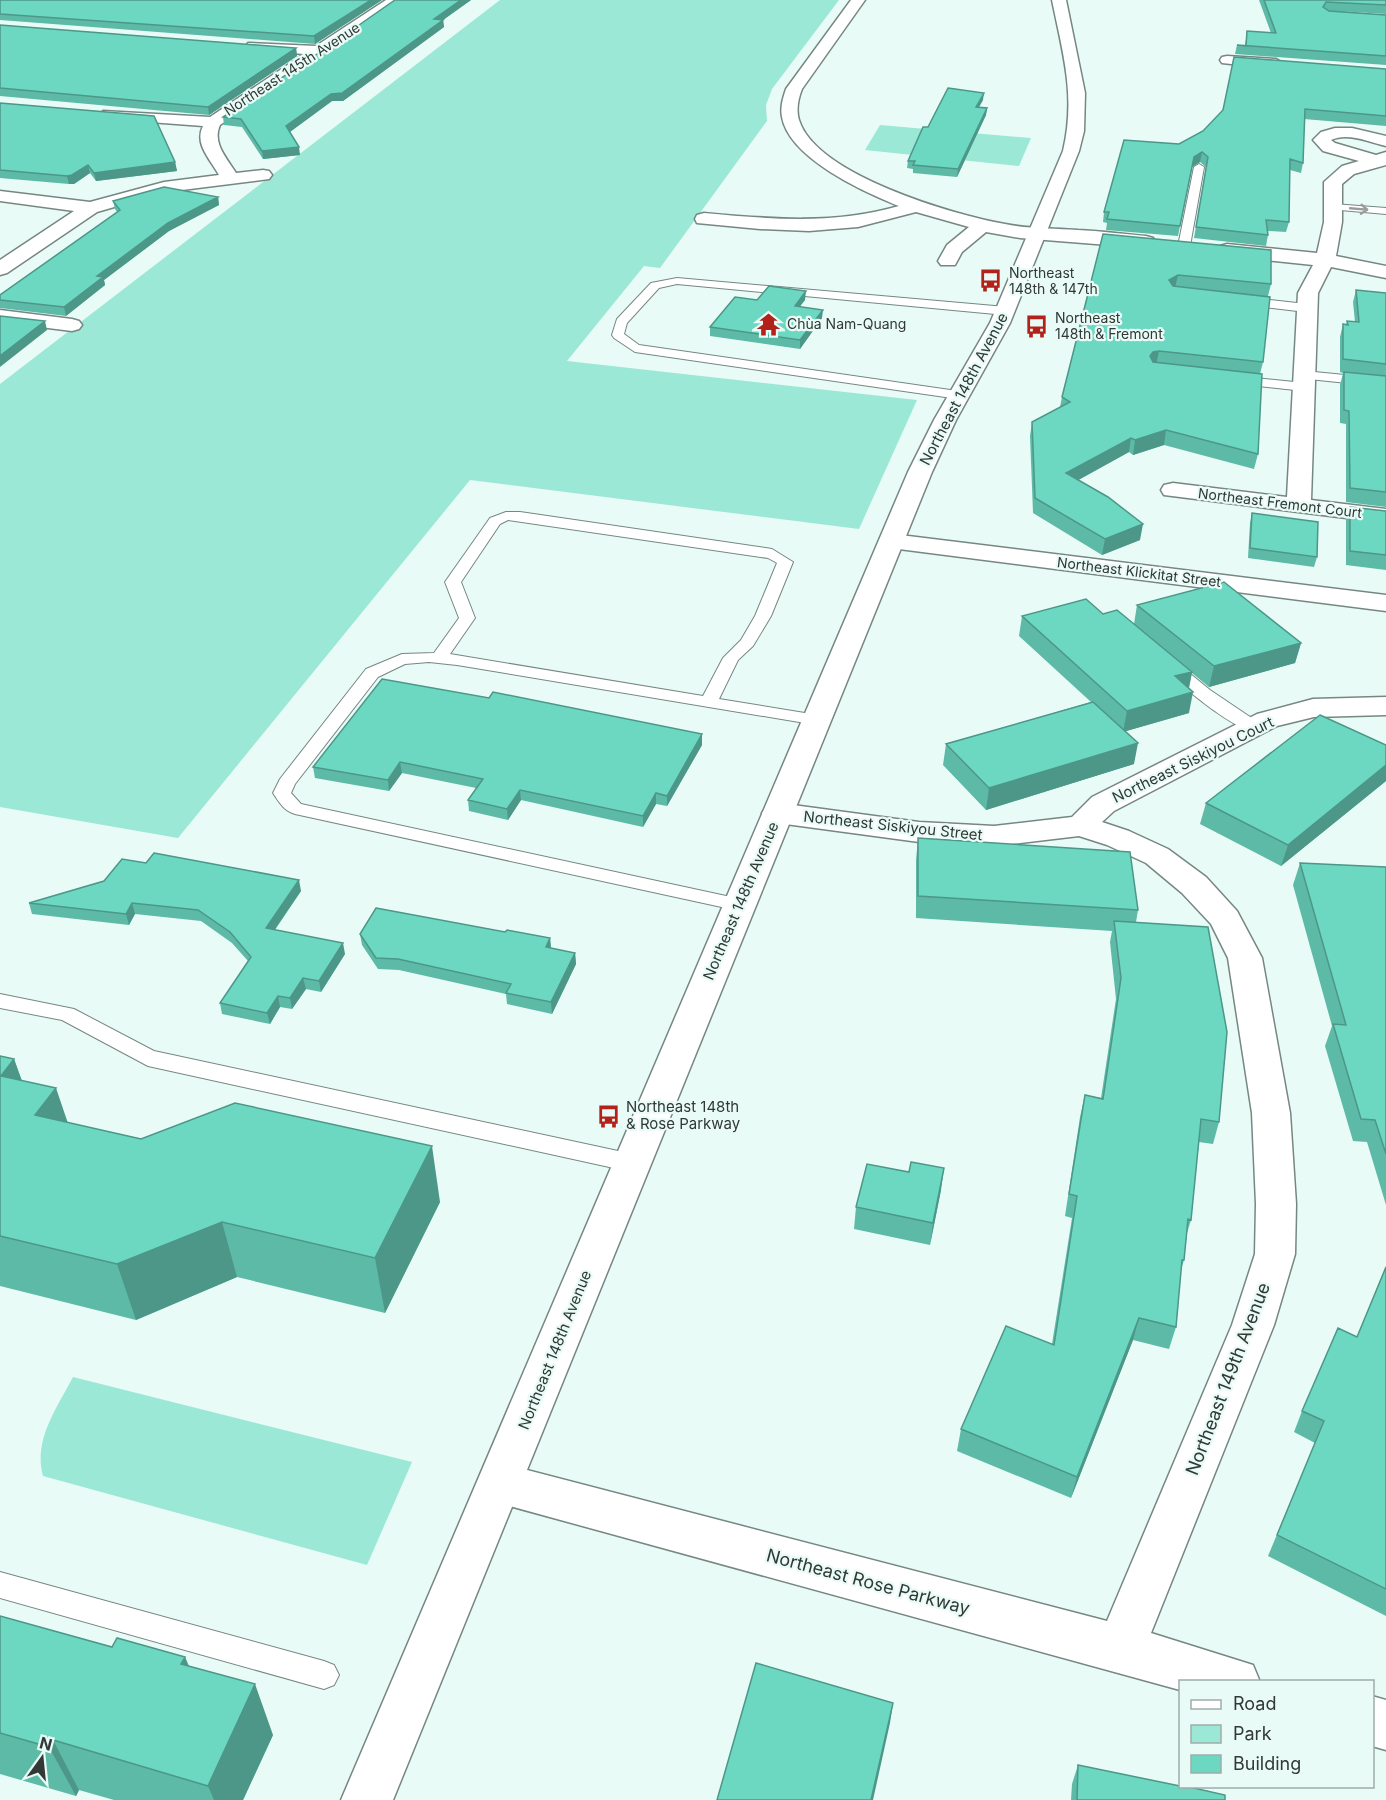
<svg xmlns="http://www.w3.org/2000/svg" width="1386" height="1800" viewBox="0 0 1386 1800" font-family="Inter,sans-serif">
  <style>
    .green { fill: #9be8d6 }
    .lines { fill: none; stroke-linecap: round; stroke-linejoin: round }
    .lane-casing { stroke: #768783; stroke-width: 2 }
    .street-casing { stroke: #768783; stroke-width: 3 }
    .secondary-casing { stroke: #768783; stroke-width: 3 }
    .lane { fill: #fff; fill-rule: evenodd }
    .street { fill: #fff; fill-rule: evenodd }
    .secondary { fill: #fff; fill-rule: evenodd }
    .wall { fill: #5dbaa7 }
    .shaded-wall { fill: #4c9788 }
    .building { fill: #6cd8c2; stroke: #4c9788; stroke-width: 1.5 }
    .oneway { stroke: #989c9a }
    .labels { text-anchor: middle; stroke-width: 4.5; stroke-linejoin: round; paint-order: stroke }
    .far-street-label { font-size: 14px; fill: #313836; stroke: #e9fbf6 }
    .far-poi-label { font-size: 14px; fill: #313836; stroke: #e9fbf6; text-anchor: start }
    .street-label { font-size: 15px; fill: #313836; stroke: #e9fbf6 }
    .poi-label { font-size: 15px; fill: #313836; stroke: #e9fbf6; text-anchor: start }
    .near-street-label { font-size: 18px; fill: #313836; stroke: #e9fbf6 }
  </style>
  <rect width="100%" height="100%" fill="#e9fbf6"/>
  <path class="green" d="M500 0H839L772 89 766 105 767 121 660 268 644 266 567 361 917 400 859 529 470 480 178 838 0 807V384Z
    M880 125 1031 138 1019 166 865 150Z
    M73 1377 412 1462 367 1565 43 1476C33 1440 57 1408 73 1377Z"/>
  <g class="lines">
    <defs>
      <path id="lane" d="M1199 164 1204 167 1190 246 1184 249 1178 246 1194 167Z
        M1333 204 1386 208V214L1329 209V205Z
        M677 278 1006 307 1012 311 1006 315 677 284 659 288 627 323 624 334 639 345 964 392 966 395 964 398 959 399 635 352 614 338 612 335 617 319 651 283Z
        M1243 297 1306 304 1312 308 1306 312 1239 304V298Z
        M1304 371 1386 379V387L1299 378 1298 375Z
        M1235 376 1304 383 1310 387 1304 391 1230 383 1229 380 1230 377Z
        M506 512H520L772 549 793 562 771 616 753 646 738 660 719 699 817 715 823 716 826 720 823 724 817 725 457 665 429 662 405 664 378 677 295 784 291 793 301 804 740 899 747 900 750 905 747 910 740 911 295 814C284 811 279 802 273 793L280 779 366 669 402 654 434 653 459 618 445 582 490 518ZM508 520 768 558 777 563 755 616 741 640 723 658 703 696 450 654 475 618 461 582 500 524Z
        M1171 662 1177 663 1210 690 1259 723 1262 727 1259 731C1239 736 1182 685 1165 671L1163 667 1165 663Z
        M0 994 74 1009 154 1051 632 1154 640 1157 643 1163 640 1169 632 1172 148 1066 62 1020 0 1008Z
        M0 1572 324 1661 334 1665 339 1675 334 1685 324 1689 0 1598Z"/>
      <path id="street" d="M386 0H402L326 54 220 125C212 143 226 157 236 173L263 170 269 171 272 175 269 179 166 192 97 212 7 273 0 275V260L74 211 0 201V191L90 202 164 182 219 175C210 159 194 144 203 126L109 119 101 114 103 111 210 117 304 54 253 50 248 49 246 46 248 43 316 46Z
        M851 0H865L802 89C798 99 796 110 799 120 816 175 954 215 1005 224 1029 229 1054 228 1078 230 1101 231 1123 234 1146 236L1153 238 1155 242 1153 246 1146 248 1020 238 986 232 962 252 955 265H941L938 261 947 245 969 227 916 212 858 227 809 231 760 229 697 223 695 219 697 215 704 213C770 219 834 225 899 206 864 192 789 158 782 117 780 107 783 98 786 89Z
        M1227 56 1276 59 1284 64 1276 69 1222 63 1220 60 1222 57Z
        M1335 128H1352L1386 136V146C1369 142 1348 132 1331 140L1335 143 1376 155 1386 152V165L1354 174 1342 184V222L1336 256 1386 266V278L1331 267 1318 293 1311 500 1386 509V523L1164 495 1161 490 1164 485 1173 483 1287 497 1298 293 1313 265 1227 256 1220 254 1217 250 1220 246 1227 244 1317 253 1324 222V182L1342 166 1359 161 1323 151 1313 140 1321 132Z
        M0 310 72 319 79 321 82 325 79 329 72 331 0 322Z
        M892 534 1386 595V611L883 547 879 542 883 537Z
        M1386 697V715L1314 717 1277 726 1114 811 1102 822 1129 831 1168 849 1206 877 1237 911 1262 958 1290 1113 1296 1204 1295 1254 1274 1325 1151 1633 1253 1665 1260 1682H1180V1690L484 1499 477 1484 484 1469 500 1463 1107 1621 1232 1325 1255 1254 1256 1204 1252 1113 1228 958 1211 924 1182 893 1146 863 1107 845 1079 836 994 846 919 842 778 823 767 820 762 813 767 806 778 803 919 822 994 826 1072 817 1092 797 1257 714 1313 699Z
        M1372 1696 1386 1700V1750L1372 1746Z"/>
      <path id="secondary" d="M1052 0H1066L1085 93 1084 131 1079 151 1010 323 956 420 932 472 393 1800H341L908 472 934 420 990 323 1063 151C1076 96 1063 54 1052 0Z"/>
    </defs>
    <use href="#lane" class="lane-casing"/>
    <use href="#street" class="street-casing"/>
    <use href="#secondary" class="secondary-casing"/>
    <use href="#lane" class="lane"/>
    <use href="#street" class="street"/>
    <use href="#secondary" class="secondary"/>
  </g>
  <path class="wall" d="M0 0H382L315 44 0 20Z
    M395 0H471L443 20 444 27 343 101H332L290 132 300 155 263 159 242 127 224 125 223 117 326 48Z
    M1259 0H1386V14L1338 11 1386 15V65L1235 54 1237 45 1245 46 1247 31 1271 33Z
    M0 25 296 48 297 56 209 115 0 96Z
    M1386 69V126L1304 119 1303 163 1301 173 1290 170 1289 222 1286 232 1268 231V235L1266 246 1194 238 1206 167 1200 162 1192 167 1178 236 1106 230 1107 223 1103 222 1104 212 1179 144Z
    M983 100 979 107 987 108 986 115 957 177 913 173V169L907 168 908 161 928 127Z
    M0 103 175 162 177 171 96 181 90 173 74 184H69L0 178Z
    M218 197 219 205 169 231 104 280 105 285 66 316 0 308V295L117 212 115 209 113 201Z
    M1103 234 1271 284 1268 296 1263 362 1260 374 1258 454 1254 469 1164 445 1133 455 1129 452 1078 480 1140 540 1102 555 1033 513 1030 436 1032 422 1060 407 1062 397Z
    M1356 290 1386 293V507L1346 502V424L1340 423V385L1343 373 1340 372V337L1343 324 1346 325 1347 321 1355 322 1353 302Z
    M757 300H805L800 306 822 318 800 349 710 336V327Z
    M1350 507 1386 511V570L1346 565V520Z
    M1252 513 1317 557 1314 567 1248 558 1250 523Z
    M1137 605 1301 643 1295 663 1209 687 1192 673 1189 688V713L1126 731 1134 764 986 810 943 765 946 744 1091 702 1019 636 1022 616 1103 614 1134 624Z
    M489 698 702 734V745L667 806 656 804 643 827 521 800 508 820 469 811 468 800 476 788 402 773 389 791 315 778 313 767Z
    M1386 745V781L1281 866 1200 824 1206 803Z
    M918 838 1138 910 1136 922 1219 1122 1213 1144 1199 1142 1191 1220 1187 1233 1184 1260 1181 1270 1176 1327 1169 1349 1133 1340 1071 1498 957 1451 961 1429 1052 1344 1072 1218 1065 1216 1080 1117 1085 1095 1101 1098 1116 999 1110 942 1112 931 916 918V860Z
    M1300 863 1386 867V1205L1367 1142 1353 1141 1325 1046 1332 1026 1293 885Z
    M301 891 275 930 345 954 321 992 306 989 292 1009 280 1007 270 1024 222 1014 220 1003 248 961 232 943 201 921 135 914 129 925 32 914 29 903Z
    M505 932 550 938 551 948 575 953 576 964 552 1014 507 1004 506 994 399 970 378 969 362 945 360 934Z
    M0 1056 14 1059 22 1081 68 1123 440 1202 385 1313 237 1277 136 1320 0 1286Z
    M941 1190 930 1245 854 1229 856 1207Z
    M1386 1266V1616L1268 1556 1315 1443 1294 1432 1302 1411 1357 1337Z
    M0 1616 112 1647 185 1657 189 1666 273 1735 243 1800H114L79 1790 76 1796 0 1774Z
    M1078 1765 1225 1800H1071L1072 1784Z"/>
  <path class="shaded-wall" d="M371 0H382L315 44 314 36Z
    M461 0H471L443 20 444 27 343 101H332L287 134 286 126Z
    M296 48 297 56 209 115 208 107Z
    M984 93 983 100 975 114 976 107Z
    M987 108 986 115 957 177 958 169Z
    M299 147 300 155 263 159 262 151Z
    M1202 152 1200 162 1192 167 1178 236 1194 157Z
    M175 162 177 171 96 181 94 173Z
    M88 165 90 173 74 184H69L67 176Z
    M218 197 219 205 169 231 104 280 105 285 66 316 64 307 97 276 168 223Z
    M1178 275 1175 288 1167 294 1169 280Z
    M806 291 805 300 794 314 795 306Z
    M823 310 822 318 800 349V340Z
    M45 321 47 330 0 367V356Z
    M1159 351 1156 365 1148 370 1150 356 1153 352Z
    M1166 430 1164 445 1133 455 1135 440Z
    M1131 438 1129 452 1064 488 1066 473Z
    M1143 524 1140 540 1102 555 1105 539Z
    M1301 643 1295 663 1209 687 1214 666Z
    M1192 672 1188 692 1175 676Z
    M1193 692 1189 713 1123 732 1127 711Z
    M702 734V745L667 806V796Z
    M1138 743 1134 764 986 810 989 788Z
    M400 762 402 773 389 791 388 780Z
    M1386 765V781L1281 866 1288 845Z
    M520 790 521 800 508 820 507 809Z
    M656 793V804L643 827V816Z
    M299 880 301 891 268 939 266 928Z
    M132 903 135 914 129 925 126 914Z
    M550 938 551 949 546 947Z
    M343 943 345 954 321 992 319 981Z
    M575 953 576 964 552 1014 551 1002Z
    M303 978 306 989 292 1009 290 998Z
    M278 996 280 1007 270 1024 267 1013Z
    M14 1059 34 1115 1 1076Z
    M56 1088 75 1144 35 1115Z
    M432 1146 440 1202 385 1313 375 1258Z
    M944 1168 941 1190 930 1245 933 1223Z
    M222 1222 237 1277 136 1320 117 1264Z
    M1139 1318 1133 1340 1071 1498 1077 1477Z
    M185 1657 205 1708 181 1664Z
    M255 1684 273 1735 243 1800H214L208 1786Z
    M893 1703 890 1723 873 1800H871Z
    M53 1740 79 1790 76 1796 49 1747Z"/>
  <path class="building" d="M0 0H371L314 36 0 14Z
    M395 0H461L434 19 443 20 342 93 331 94 286 126 299 147 262 151 241 119 223 117 326 48Z
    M1264 0H1386V5L1326 2 1323 7 1329 11 1386 15V56L1237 45 1246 46 1247 31 1276 33Z
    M0 25 296 48 208 107 0 88Z
    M1234 57 1386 69V116L1305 109 1303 163 1290 159 1289 222 1266 220 1268 235 1196 227 1208 157 1202 152 1194 157 1180 226 1107 219 1109 212H1104L1124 140 1179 144 1203 131 1223 110Z
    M948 88 984 93 976 107 987 108 958 169 913 165 915 161H908L923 127H928Z
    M0 103 154 116 175 162 94 173 88 165 72 175 67 176 0 170Z
    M164 187 218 197 168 223 97 276 103 277 64 307 0 300V295L120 210 113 201Z
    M1103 234 1271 250V284L1178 275 1169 280 1173 286 1270 297 1263 362 1159 351 1153 352 1150 356 1153 362 1262 374 1258 454 1166 430 1135 440 1131 438 1066 473 1108 497 1143 524 1105 539 1035 498 1032 422 1070 402 1062 397Z
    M769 286 806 291 795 306 823 310 800 340 710 327 735 297 757 300Z
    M1356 290 1386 293V364L1343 359V324L1348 325 1347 321 1359 322Z
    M0 316 45 321 0 356Z
    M1344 372 1386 376V492L1350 488 1349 411 1344 410Z
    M1350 507 1386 511V555L1350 551Z
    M1252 513 1318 522 1317 557 1250 548Z
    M1224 582 1301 643 1214 666 1137 605Z
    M1086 599 1103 614 1117 610 1192 672 1175 676 1193 692 1127 711 1022 616Z
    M382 679 489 698 493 692 702 734 667 796 656 793 643 816 520 790 507 809 468 800 483 779 400 762 388 780 313 767Z
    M1093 702 1138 743 989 788 946 744Z
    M1320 715 1386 745V765L1288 845 1206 803Z
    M918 838 1130 852 1138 910 918 896Z
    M154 853 299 880 266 928 343 943 319 981 303 978 290 998 278 996 267 1013 220 1003 251 957 230 932 198 910 132 903 126 914 29 903 104 881 122 859 146 863Z
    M1300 863 1386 867V1154L1375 1120 1361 1119 1333 1024 1346 1025Z
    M376 908 505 932 507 930 550 938 546 947 575 953 551 1002 506 993 511 984 398 959 376 958 360 934Z
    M1114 921 1208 927 1227 1032 1219 1122 1201 1119 1191 1220 1188 1219 1184 1260H1182L1176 1327 1139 1318 1077 1477 961 1429 1006 1326 1054 1345 1077 1196 1069 1194 1085 1095 1103 1099 1121 978Z
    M0 1056 14 1059 1 1076 56 1088 35 1115 141 1139 235 1103 432 1146 375 1258 222 1222 117 1264 0 1236Z
    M911 1162 944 1168 933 1223 856 1207 867 1164 909 1172Z
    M1386 1267V1589L1277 1535 1324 1421 1302 1411 1338 1328 1357 1337Z
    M0 1616 112 1647 117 1638 185 1657 181 1664 255 1684 208 1786 53 1740 49 1747 0 1733Z
    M756 1663 893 1703 871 1800H717Z
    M1078 1765 1180 1786H1185L1225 1795V1800H1077Z"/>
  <defs><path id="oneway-shaft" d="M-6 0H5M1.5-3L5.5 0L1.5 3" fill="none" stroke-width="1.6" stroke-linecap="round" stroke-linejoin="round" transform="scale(1.5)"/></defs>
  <use class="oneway" href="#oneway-shaft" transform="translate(1359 209) rotate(5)"/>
  <defs>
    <symbol id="bus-bare" viewBox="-9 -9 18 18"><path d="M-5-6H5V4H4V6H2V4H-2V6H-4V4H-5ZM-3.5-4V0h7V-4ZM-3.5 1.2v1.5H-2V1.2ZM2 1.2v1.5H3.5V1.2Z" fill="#b2221b" stroke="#e9fbf6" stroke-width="2.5" paint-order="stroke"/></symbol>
    <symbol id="temple-bare" viewBox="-9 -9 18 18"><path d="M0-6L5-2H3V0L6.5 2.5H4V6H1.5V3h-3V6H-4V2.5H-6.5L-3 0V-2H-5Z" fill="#b2221b" stroke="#e9fbf6" stroke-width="2.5" paint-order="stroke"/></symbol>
  </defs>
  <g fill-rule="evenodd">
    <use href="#bus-bare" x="974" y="264" width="33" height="33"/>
    <use href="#temple-bare" x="752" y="308" width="33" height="33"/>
    <use href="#bus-bare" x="1020" y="310" width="33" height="33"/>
    <use href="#bus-bare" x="592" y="1100" width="33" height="33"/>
  </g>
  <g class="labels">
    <g class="far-street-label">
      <text transform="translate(292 69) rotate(-33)" y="5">Northeast 145th Avenue</text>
      <text transform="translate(1280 503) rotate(7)" y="5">Northeast Fremont Court</text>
      <text transform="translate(1139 572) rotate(7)" y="5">Northeast Klickitat Street</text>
    </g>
    <g class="far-poi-label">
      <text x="1009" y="278">Northeast<tspan x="1009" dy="16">148th &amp; 147th</tspan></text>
      <text x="1055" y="323">Northeast<tspan x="1055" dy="16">148th &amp; Fremont</tspan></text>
      <text x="787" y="329">Chùa Nam-Quang</text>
    </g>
    <g class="street-label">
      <text transform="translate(964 389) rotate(-62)" y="5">Northeast 148th Avenue</text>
      <text transform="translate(1193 760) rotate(-26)" y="5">Northeast Siskiyou Court</text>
      <text transform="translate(893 826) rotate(6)" y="5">Northeast Siskiyou Street</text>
      <text transform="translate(741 901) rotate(-67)" y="5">Northeast 148th Avenue</text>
      <text transform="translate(555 1350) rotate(-68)" y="5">Northeast 148th Avenue</text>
    </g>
    <g class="poi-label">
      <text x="626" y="1112">Northeast 148th<tspan x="626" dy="17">&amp; Rose Parkway</tspan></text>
    </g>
    <g class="near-street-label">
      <text transform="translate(1228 1379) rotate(-69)" y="6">Northeast 149th Avenue</text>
      <text transform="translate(868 1582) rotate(15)" y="6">Northeast Rose Parkway</text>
    </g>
  </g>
  <rect x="1179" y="1680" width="195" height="108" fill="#e9fbf6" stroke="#9fada9" stroke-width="1.5"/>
  <rect x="1191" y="1700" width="30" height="9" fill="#ffffff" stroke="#9fada9" stroke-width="1.5"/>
  <text x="1233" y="1710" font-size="18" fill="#313836">Road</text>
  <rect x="1191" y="1725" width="30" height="18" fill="#9be8d6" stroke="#9fada9" stroke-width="1.5"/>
  <text x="1233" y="1740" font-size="18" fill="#313836">Park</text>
  <rect x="1191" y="1755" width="30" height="18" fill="#6cd8c2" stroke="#9fada9" stroke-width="1.5"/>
  <text x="1233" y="1770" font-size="18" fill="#313836">Building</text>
  <g transform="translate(42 1758) rotate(15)" stroke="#e9fbf6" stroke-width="4.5" paint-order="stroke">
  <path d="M0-4.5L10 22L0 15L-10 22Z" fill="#313836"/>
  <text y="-9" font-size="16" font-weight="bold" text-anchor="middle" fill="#313836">N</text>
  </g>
</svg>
